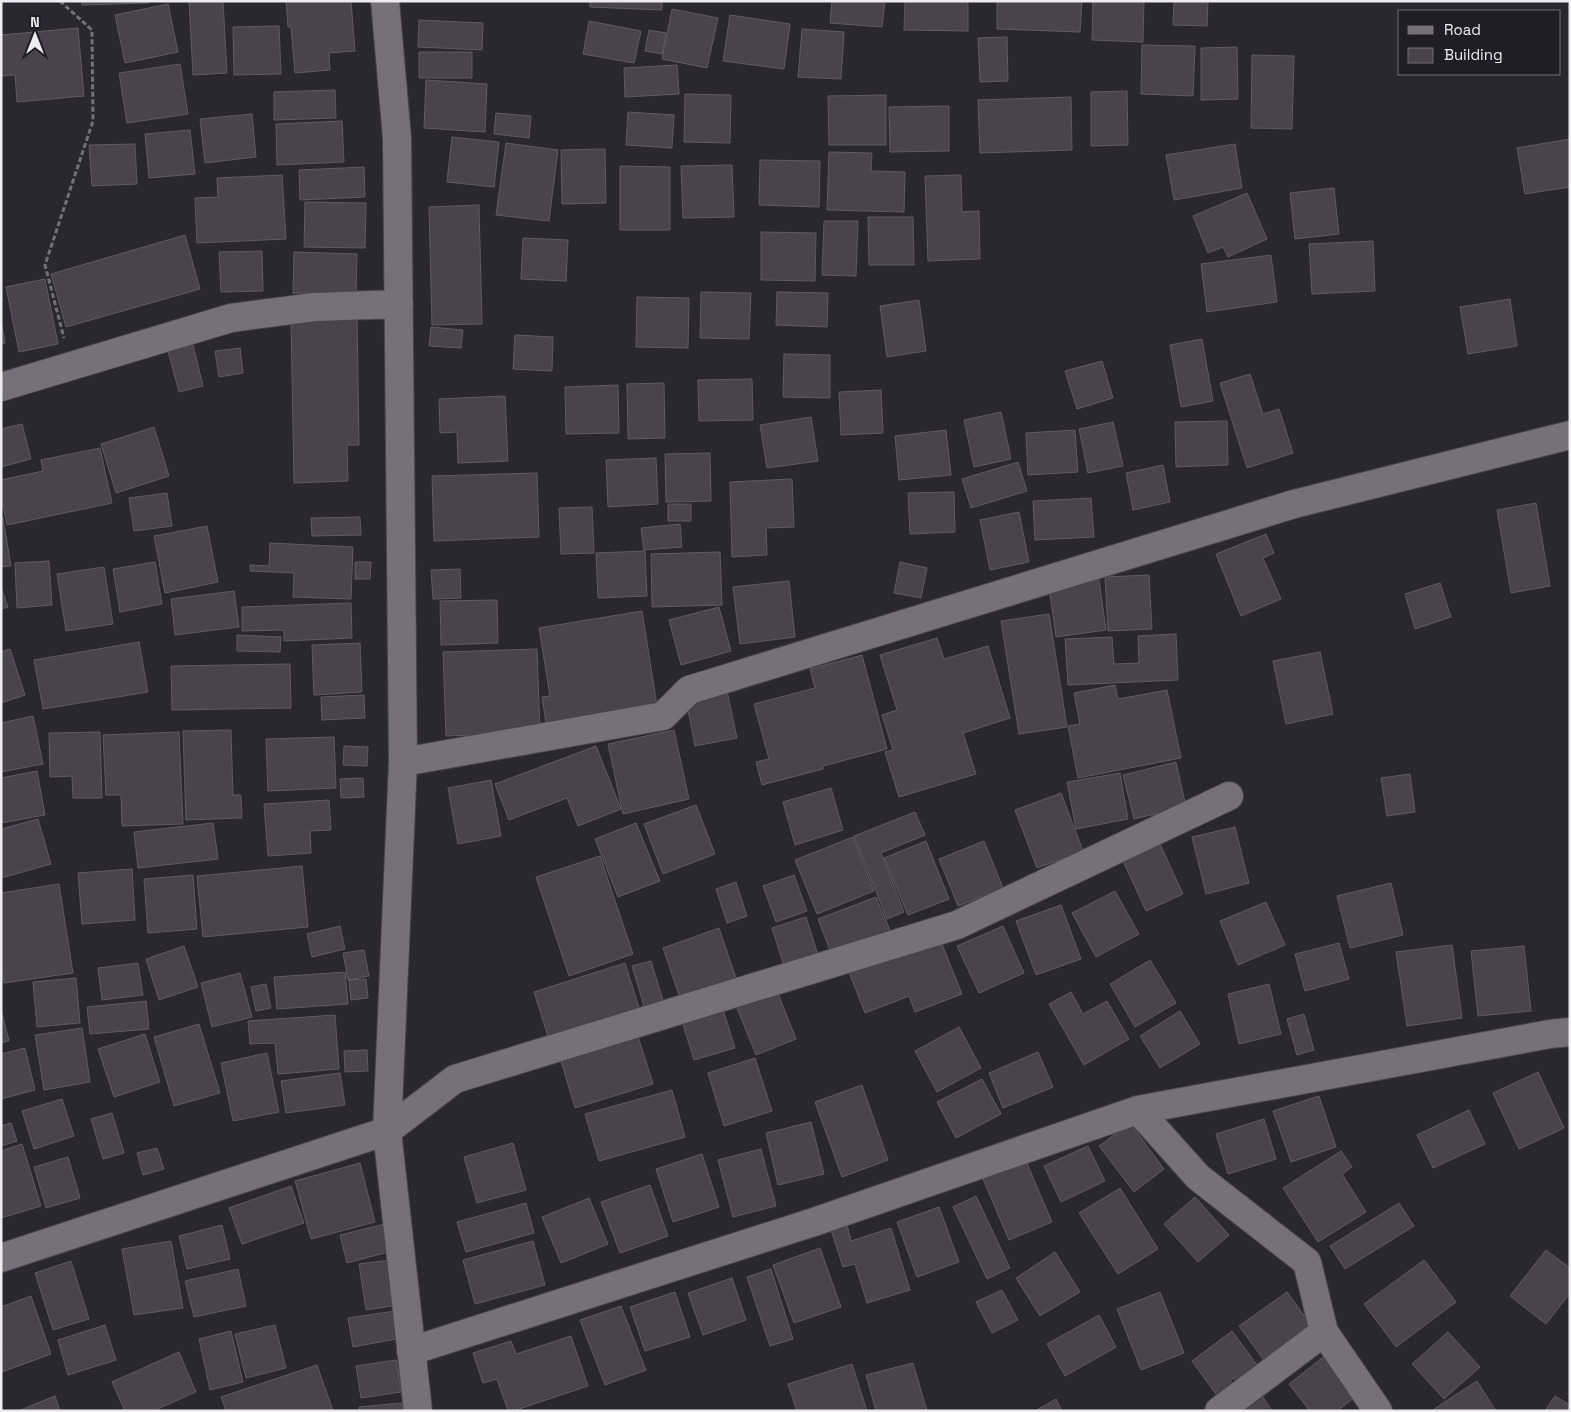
<svg xmlns="http://www.w3.org/2000/svg" width="1571" height="1412" viewBox="0 0 1571 1412" font-family="'Space Grotesk',sans-serif">
  <style>
    .building { fill: #48434d; stroke: #5f5a65 }
    .lines { fill: none; stroke-linecap: round; stroke-linejoin: round }
    .minor-casing { stroke: #48454c; stroke-width: 30 }
    .path { stroke: #747078; stroke-width: 3; stroke-dasharray: 5 2.5; stroke-linecap: butt }
    .minor { stroke: #76707b; stroke-width: 28 }
  </style>
  <rect width="100%" height="100%" fill="#2b2730"/>
  <path class="building" d="M82 1H149V3L82 5Z
    M189 1H223L227 73 193 75Z
    M286 1H351L355 51 329 53 330 70 295 73 291 27H288Z
    M590 1H662V10L590 7Z
    M832 1H885L882 27 830 23Z
    M905 1H968V31L904 30Z
    M997 1H1082L1080 32 997 29Z
    M1093 1H1144L1143 42 1092 40Z
    M1174 1H1208L1207 26 1173 25Z
    M168 4 178 52 125 63 115 15Z
    M672 9 718 18 707 68 662 59Z
    M730 15 790 24 784 69 723 61Z
    M419 20 483 23 482 50 418 47Z
    M589 21 641 31 634 63 583 54Z
    M279 26 281 74 234 75 233 27Z
    M78 28 84 96 17 102 15 75 1 76V35Z
    M802 29 844 32 841 79 798 77Z
    M649 30 666 33 662 54 645 51Z
    M1007 37 1008 81 980 82 978 38Z
    M1142 45 1195 46 1193 96 1141 94Z
    M1237 47 1238 99 1201 100V48Z
    M419 52H472V78H419Z
    M1252 55 1294 56 1292 129 1251 128Z
    M180 64 188 114 127 123 119 73Z
    M677 65 679 94 625 97 624 68Z
    M426 80 487 84 485 132 424 128Z
    M335 90 336 118 274 120V92Z
    M1127 91 1128 145 1091 146V92Z
    M685 94 731 95 730 143 684 142Z
    M886 95V145H829L828 96Z
    M1071 97 1072 150 980 153 978 100Z
    M949 106V151L890 152 889 107Z
    M628 112 674 115 672 148 626 145Z
    M496 113 531 116 529 138 494 134Z
    M252 114 256 157 205 163 200 119Z
    M342 121 344 162 277 165 276 124Z
    M190 130 195 174 149 178 145 134Z
    M452 137 499 142 494 187 447 182Z
    M1570 139V187L1525 194 1517 148Z
    M506 143 558 150 549 221 496 215Z
    M135 144 137 184 92 186 89 145Z
    M1235 144 1242 188 1174 200 1166 155Z
    M605 149 606 203 562 204 561 150Z
    M829 152 872 153 871 171 905 172 904 212 827 210Z
    M760 160 820 161 819 207 759 205Z
    M732 165 734 217 683 218 681 166Z
    M620 166 670 167V230H620Z
    M364 167 365 197 300 200 299 170Z
    M282 175 286 239 197 243 195 198 218 197 217 178Z
    M961 175 962 212 979 211 980 259 928 261 925 176Z
    M1334 188 1339 234 1295 239 1290 193Z
    M1247 193 1267 239 1228 257 1223 247 1208 253 1193 216Z
    M305 202 366 203 365 248 304 247Z
    M479 205 482 324 432 325 429 207Z
    M868 217H913L914 265H869Z
    M824 221H858L856 276 822 275Z
    M761 232 816 233 815 281 761 280Z
    M185 235 200 289 66 327 51 274Z
    M523 238 568 240 566 281 521 279Z
    M1373 241 1375 291 1312 294 1309 244Z
    M262 251 263 291 221 292 219 252Z
    M294 252 357 254 356 295 293 293Z
    M1271 255 1277 302 1207 312 1201 264Z
    M45 279 58 344 19 352 6 287Z
    M701 292 751 293 749 339 700 338Z
    M777 292 828 293 827 327 776 325Z
    M637 297 689 298 688 348 636 347Z
    M1510 299 1517 346 1468 354 1460 307Z
    M919 300 926 351 887 357 880 306Z
    M357 317 359 445H347L348 481 294 483 291 319Z
    M1 320 5 343 1 344Z
    M431 327 463 330 461 348 429 346Z
    M515 335 553 337 552 371 513 369Z
    M1202 339 1213 401 1181 407 1170 345Z
    M193 345 203 386 179 392 168 351Z
    M240 348 243 373 219 377 215 351Z
    M784 354 830 355V398L783 397Z
    M1102 361 1113 398 1077 409 1065 371Z
    M1250 374 1263 414 1279 409 1293 453 1247 468 1220 383Z
    M752 379 753 420 699 421 698 380Z
    M664 383 665 438 628 439 627 384Z
    M618 385 619 433 566 434 565 387Z
    M881 390 883 433 841 435 839 392Z
    M505 396 508 461 458 463 457 432 440 433 439 399Z
    M1001 412 1011 459 974 467 964 420Z
    M811 417 818 461 767 468 760 425Z
    M1227 421 1228 465 1176 467 1175 422Z
    M1113 422 1123 466 1088 473 1079 429Z
    M22 424 31 459 1 467V429Z
    M154 427 169 476 116 493 101 444Z
    M946 430 951 475 899 480 895 436Z
    M1075 430 1078 472 1028 475 1026 433Z
    M100 448 112 503 7 525 1 495V480L43 471 41 460Z
    M710 453 711 501 666 502 665 454Z
    M656 458 658 504 608 507 606 460Z
    M1018 462 1027 491 971 508 962 479Z
    M1163 465 1170 502 1133 510 1126 473Z
    M537 473 539 537 434 541 432 476Z
    M792 479 794 527 766 528 767 555 732 557 730 482Z
    M954 492 955 532 910 534 908 493Z
    M167 493 172 526 134 531 129 498Z
    M1091 498 1094 537 1035 540 1033 501Z
    M1536 503 1550 586 1511 593 1497 510Z
    M668 504H691V521H668Z
    M592 507 594 553 561 554 559 508Z
    M1019 512 1029 562 990 570 980 520Z
    M360 517 361 535 312 536 311 518Z
    M1 518H3L11 566 1 567Z
    M680 524 682 547 644 550 641 528Z
    M207 526 218 582 165 593 154 536Z
    M1266 534 1274 553 1263 558 1281 599 1241 616 1216 554Z
    M270 543 353 547 351 599 293 597 294 573 250 571V565L269 566Z
    M645 551 647 596 598 598 596 553Z
    M720 552 722 605 652 607 651 554Z
    M49 561 52 605 17 608 15 563Z
    M155 562 162 604 120 612 113 569Z
    M355 562H371L370 579H355Z
    M900 562 927 568 921 598 894 593Z
    M104 567 113 624 66 631 57 574Z
    M460 569 461 598 433 599 431 570Z
    M1149 575 1152 629 1108 631 1105 577Z
    M1099 580 1106 630 1056 637 1049 587Z
    M789 581 795 637 740 644 733 587Z
    M1440 583 1451 617 1415 629 1405 594Z
    M1 587 8 607 1 609Z
    M234 591 239 627 175 635 171 599Z
    M497 600 498 643 441 645 440 601Z
    M351 603 352 638 284 641V630L242 631V607Z
    M719 607 731 651 681 665 669 620Z
    M642 611 658 712 547 729 542 697 550 696 539 628Z
    M1049 614 1067 727 1019 734 1001 621Z
    M1176 634 1178 680 1068 685 1065 639 1112 637 1114 664 1139 663 1138 636Z
    M237 635 281 637 280 652 237 651Z
    M937 638 944 659 988 646 1010 718 963 733 976 774 899 797 885 752 893 750 882 715 897 710 880 655Z
    M139 642 148 692 43 709 34 660Z
    M360 643 362 692 314 695 312 645Z
    M10 649 25 695 1 703V652Z
    M537 649 540 733 446 736 443 652Z
    M1320 652 1333 714 1286 724 1273 661Z
    M862 655 887 749 823 766V769L762 785 756 762 769 759 754 704 815 688 810 669Z
    M290 664 291 708 172 710 171 666Z
    M1115 685 1118 699 1167 690 1181 758 1078 778 1068 726 1080 724 1074 693Z
    M727 691 737 738 695 746 686 699Z
    M364 695 365 718 322 720 321 697Z
    M33 716 43 764 1 772V723Z
    M231 730 233 795H241L242 818 186 820 183 731Z
    M674 730 689 799 623 814 608 744Z
    M100 732 102 798H73L72 776 50 777 49 733Z
    M179 732 183 824 122 826 121 795H106L103 735Z
    M334 737 336 788 268 791 266 739Z
    M344 746 368 747 367 766 343 765Z
    M596 746 621 809 578 826 567 798 509 820 495 784Z
    M1176 762 1186 807 1134 819 1123 775Z
    M37 771 45 815 1 823V778Z
    M1120 773 1128 819 1076 829 1067 782Z
    M1410 774 1415 812 1387 816 1381 778Z
    M363 778 364 797 341 798 340 779Z
    M491 780 501 836 458 844 448 788Z
    M831 788 843 830 795 845 783 802Z
    M1061 793 1083 851 1037 868 1015 810Z
    M329 800 331 830 310 831 311 853 268 856 264 804Z
    M696 805 715 854 663 874 644 824Z
    M915 812 925 835 881 853 904 912 887 919 854 836Z
    M38 819 51 864 1 878V829Z
    M213 823 218 859 138 868 134 832Z
    M636 823 660 881 618 897 595 839Z
    M1235 827 1249 883 1206 894 1192 837Z
    M853 837 874 891 817 914 795 860Z
    M926 841 949 899 908 915 884 858Z
    M984 841 1003 888 958 906 939 859Z
    M1160 844 1183 894 1146 911 1123 861Z
    M600 856 633 954 569 976 536 877Z
    M302 866 308 927 203 937 197 876Z
    M132 869 135 920 82 924 78 873Z
    M193 875 197 929 148 933 144 879Z
    M794 875 807 911 776 922 763 886Z
    M736 882 747 916 727 923 716 889Z
    M1391 883 1403 935 1350 948 1337 896Z
    M59 884 73 973 4 983 1 964V893Z
    M1115 891 1139 934 1096 957 1072 913Z
    M876 897 892 935 833 958 818 919Z
    M1266 902 1285 945 1238 965 1220 921Z
    M1061 905 1081 959 1036 975 1016 921Z
    M806 917 818 955 784 966 772 928Z
    M340 926 345 949 312 957 307 934Z
    M1003 926 1024 973 979 993 957 946Z
    M719 928 737 981 681 1001 663 948Z
    M939 937 962 994 915 1012 909 996 865 1013 849 972Z
    M1339 943 1349 979 1305 991 1295 954Z
    M1452 945 1462 1018 1407 1026 1396 952Z
    M184 946 198 987 159 1000 146 959Z
    M1524 946 1531 1011 1478 1016 1471 951Z
    M364 950 369 976 348 980 343 953Z
    M1150 960 1176 1003 1135 1027 1110 984Z
    M651 961 666 1010 647 1016 632 966Z
    M138 963 143 995 102 1000 98 968Z
    M625 963 642 1017 551 1046 534 992Z
    M345 972 348 1004 277 1009 274 977Z
    M240 973 252 1017 212 1027 201 983Z
    M76 978 80 1023 37 1027 33 982Z
    M366 979 368 998 351 1000 349 980Z
    M266 984 271 1008 256 1011 251 987Z
    M1269 984 1281 1034 1239 1044 1228 994Z
    M777 991 796 1039 756 1055 737 1008Z
    M1071 992 1083 1014 1107 1001 1129 1039 1084 1065 1049 1004Z
    M146 1001 149 1029 90 1034 87 1007Z
    M1 1009 9 1041 1 1043Z
    M723 1009 735 1048 694 1060 682 1021Z
    M1180 1011 1200 1044 1160 1068 1140 1036Z
    M1304 1014 1314 1050 1297 1055 1287 1019Z
    M335 1015 339 1069 278 1074 275 1043 250 1044 248 1021Z
    M199 1024 220 1093 174 1106 154 1037Z
    M959 1027 981 1068 937 1092 915 1051Z
    M82 1028 90 1082 44 1090 35 1035Z
    M636 1030 653 1084 575 1108 559 1054Z
    M145 1034 160 1082 114 1097 98 1049Z
    M25 1048 35 1090 1 1099V1054Z
    M367 1050 368 1071 345 1072 344 1051Z
    M1038 1052 1053 1087 1003 1108 989 1073Z
    M267 1053 279 1112 233 1121 221 1063Z
    M755 1058 772 1111 724 1126 708 1073Z
    M1538 1072 1564 1128 1519 1149 1493 1093Z
    M340 1073 345 1105 286 1113 281 1081Z
    M982 1079 1001 1114 956 1138 937 1102Z
    M862 1085 888 1160 842 1177 815 1102Z
    M672 1090 685 1137 599 1161 585 1114Z
    M1319 1096 1336 1147 1291 1162 1273 1111Z
    M62 1099 74 1136 34 1149 22 1111Z
    M1469 1110 1485 1144 1433 1168 1417 1135Z
    M112 1113 124 1153 103 1159 91 1119Z
    M1264 1119 1276 1159 1228 1174 1216 1134Z
    M811 1122 824 1174 778 1185 766 1133Z
    M11 1123 17 1141 1 1146V1126Z
    M1130 1123 1164 1169 1134 1192 1099 1146Z
    M513 1143 526 1190 477 1203 464 1157Z
    M22 1144 41 1206 1 1218V1151Z
    M1088 1146 1105 1181 1061 1202 1044 1166Z
    M157 1148 164 1169 143 1175 137 1153Z
    M761 1149 776 1206 733 1217 718 1160Z
    M1341 1151 1352 1167 1342 1174 1366 1212 1318 1242 1283 1188Z
    M702 1154 719 1207 673 1222 656 1169Z
    M68 1157 80 1198 46 1208 34 1167Z
    M1026 1161 1052 1222 1009 1240 983 1179Z
    M360 1163 375 1222 311 1239 295 1181Z
    M650 1185 668 1236 620 1253 601 1202Z
    M291 1186 304 1223 242 1244 229 1208Z
    M1120 1188 1158 1249 1118 1274 1079 1213Z
    M976 1196 1010 1268 987 1279 953 1207Z
    M1195 1197 1229 1235 1198 1262 1164 1224Z
    M589 1198 608 1244 561 1263 542 1217Z
    M526 1203 534 1233 466 1252 457 1222Z
    M1399 1203 1414 1226 1345 1269 1330 1246Z
    M939 1207 959 1262 917 1277 897 1222Z
    M389 1223 396 1250 347 1263 340 1235Z
    M222 1225 230 1259 187 1269 179 1236Z
    M847 1225 851 1241 891 1228 910 1290 867 1303 855 1264 843 1267 831 1230Z
    M171 1241 183 1308 134 1315 122 1249Z
    M533 1241 545 1285 475 1304 463 1260Z
    M820 1248 841 1307 794 1323 773 1265Z
    M1546 1250 1570 1268V1293L1546 1324 1510 1296Z
    M1055 1252 1080 1292 1040 1316 1016 1278Z
    M390 1260 398 1305 366 1310 359 1264Z
    M1424 1260 1456 1302 1396 1347 1364 1304Z
    M71 1261 89 1319 53 1330 35 1273Z
    M238 1269 246 1306 194 1317 185 1281Z
    M771 1269 793 1339 770 1346 747 1277Z
    M732 1278 746 1320 703 1335 688 1293Z
    M1002 1290 1018 1320 992 1333 976 1302Z
    M675 1292 690 1337 645 1351 630 1307Z
    M1160 1292 1184 1353 1141 1370 1117 1309Z
    M1287 1292 1316 1332 1268 1366 1239 1326Z
    M31 1296 51 1354 2 1372 1 1307Z
    M621 1306 646 1370 605 1385 580 1320Z
    M402 1310 407 1337 353 1347 348 1318Z
    M1099 1315 1116 1347 1065 1376 1047 1344Z
    M105 1325 116 1360 68 1375 58 1340Z
    M275 1325 286 1368 246 1378 235 1334Z
    M231 1331 243 1382 210 1390 199 1339Z
    M1232 1331 1260 1369 1239 1384 1234 1378 1230 1381 1234 1386 1218 1397 1192 1361Z
    M1448 1332 1480 1367 1444 1399 1412 1364Z
    M571 1336 588 1386 513 1411H508L497 1379 483 1383 473 1353 511 1341 516 1354Z
    M179 1352 196 1392 153 1411H125L112 1382Z
    M1327 1354 1359 1394 1337 1411H1310L1289 1384Z
    M396 1360 401 1392 361 1398 356 1366Z
    M913 1363 927 1411H876L866 1375Z
    M852 1364 867 1411H797L788 1384Z
    M317 1365 333 1411H226L221 1397Z
    M1477 1381 1496 1411H1431Z
    M1259 1391 1272 1411H1228Z
    M55 1396 60 1411H18Z
    M1555 1396 1570 1405V1411H1545Z
    M1056 1399 1062 1411H1035Z
    M402 1403 403 1411H359V1407Z"/>
  <g class="lines">
    <defs>
      <path id="minor" d="M385 1 397 138 403 762 387 1131 418 1411
        M1 387 231 318 315 307 399 304
        M403 762 663 716 689 690 1294 504 1570 435
        M1138 1110 1198 1177 1307 1262 1324 1332 1378 1411
        M1 1258 387 1131 455 1079 957 925 1229 796
        M411 1351 814 1222 1138 1110 1550 1034 1570 1032
        M1219 1411 1324 1332"/>
    </defs>
    <use href="#minor" class="minor-casing"/>
    <path class="path" d="M60 1 92 30 93 121 45 265 64 338"/>
    <use href="#minor" class="minor"/>
  </g>
  <rect width="1571" height="1412" fill="none" stroke="#eeebf1" stroke-width="5"/>
  <rect x="1398" y="10" width="162" height="65" fill="#211d26" stroke="#736f77"/>
  <rect x="1408" y="26" width="25" height="8" fill="#76707b" stroke="#736f77"/>
  <text x="1444" y="35" font-size="15" fill="#eeebf1">Road</text>
  <rect x="1408" y="48" width="25" height="15" fill="#48434d" stroke="#736f77"/>
  <text x="1444" y="60" font-size="15" fill="#eeebf1">Building</text>
  <g transform="translate(35 35)" stroke="#211d26" stroke-width="4" paint-order="stroke">
  <path d="M0-4L9 19L0 12L-9 19Z" fill="#eeebf1"/>
  <text y="-8" font-size="14" font-weight="bold" text-anchor="middle" fill="#eeebf1">N</text>
  </g>
</svg>
